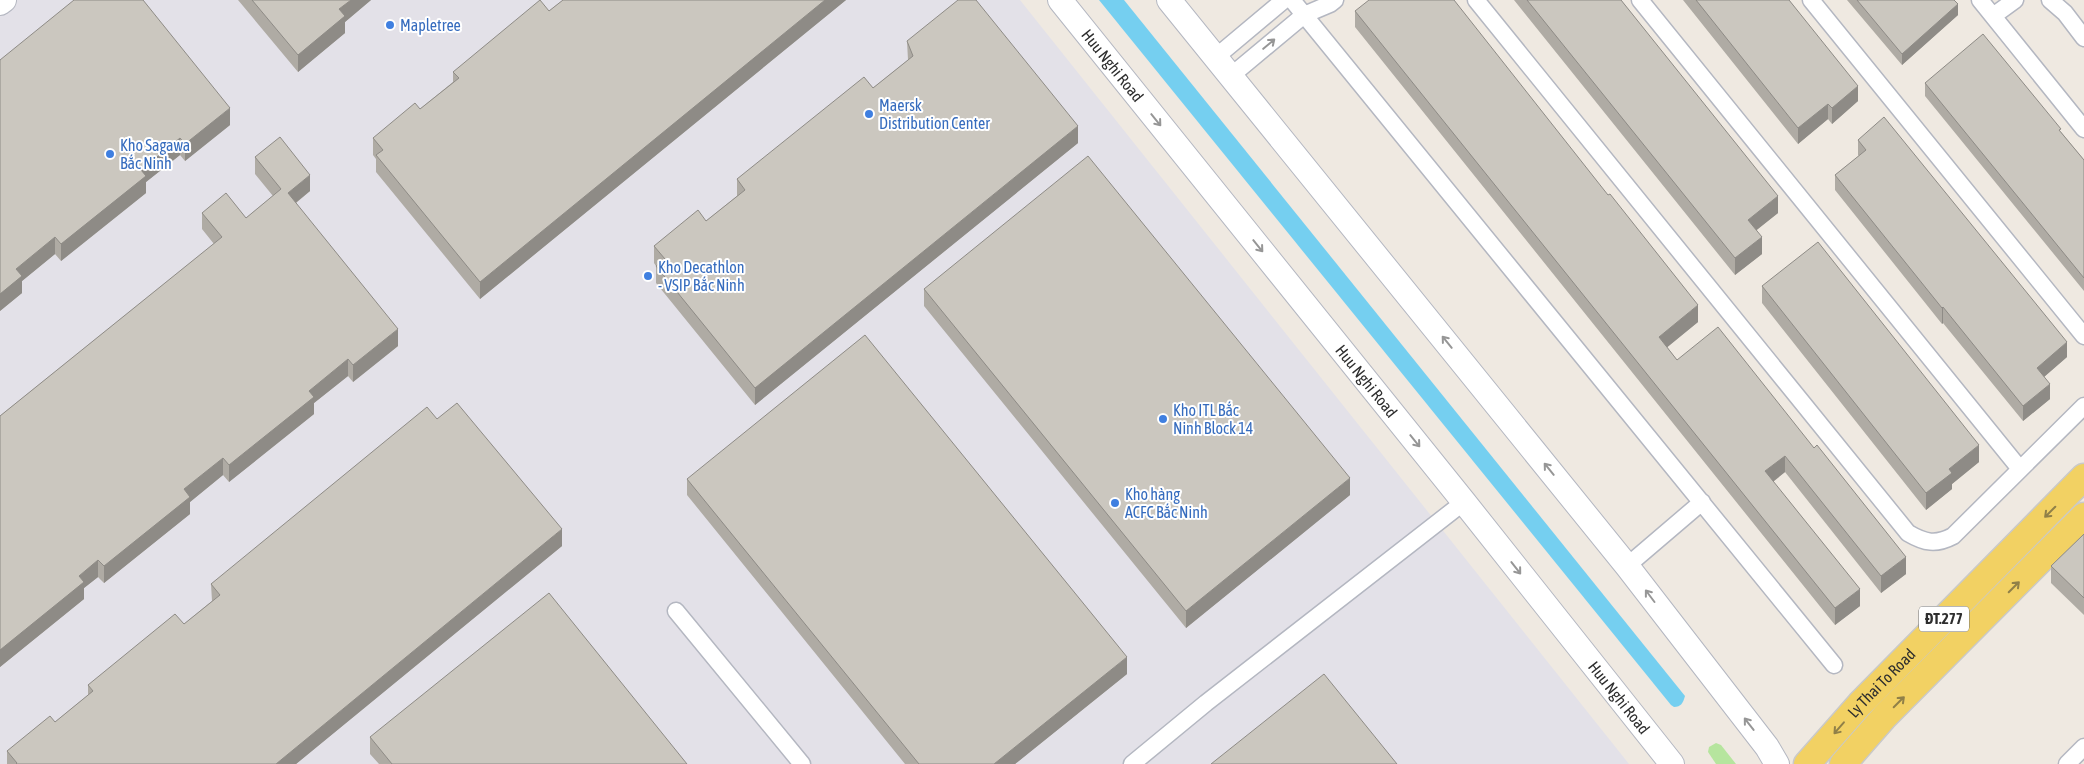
<svg xmlns="http://www.w3.org/2000/svg" width="2084" height="764" viewBox="0 0 2084 764" font-family="'Asap Condensed',sans-serif">
  <style>
    .industrial { fill: #e3e1e8 }
    .green { fill: #b6e59e }
    .water { fill: #75cff0 }
    .lines { fill: none; stroke-linecap: round; stroke-linejoin: round }
    .street-casing { stroke: #b4b7c1; stroke-width: 19 }
    .secondary-casing { stroke: #b4b7c1; stroke-width: 26 }
    .primary-casing { stroke: #c9c9c9; stroke-width: 29 }
    .street { stroke: #fff; stroke-width: 16 }
    .secondary { stroke: #fff; stroke-width: 24 }
    .primary { stroke: #f2d163; stroke-width: 26 }
    .wall { fill: #afaba4 }
    .shaded-wall { fill: #8e8b86 }
    .building { fill: #cbc7bf; stroke: #8e8b86 }
    .oneway { stroke: #969696 }
    .oneway2 { stroke: #908048 }
    .shop-dot { fill: #3f7fe0; stroke: #fff; stroke-width: 2 }
    .labels { text-anchor: middle; stroke-width: 4; stroke-linejoin: round; paint-order: stroke }
    .shield { fill: #fff; stroke: #6d6d6d; stroke-width: 1 }
    .shield-label { font-size: 15px; font-weight: bold; fill: #2e2e2e }
    .shop-label { font-size: 16px; fill: #366cbe; stroke: #fff; text-anchor: start }
    .street-label { font-size: 16px; fill: #2e2e2e; stroke: #fff }
  </style>
  <rect width="100%" height="100%" fill="#efe9e1"/>
  <path class="industrial" d="M0 0H1020L1629 764H0Z"/>
  <path class="green" d="M1716 743 1721 745 1736 764H1716L1708 752 1709 747Z"/>
  <path class="water" d="M1099 0H1124L1685 696C1683 703 1681 707 1674 707L1671 705Z"/>
  <g class="lines">
    <defs>
      <path id="street" d="M1292 0 1834 665
        M1476 0 1908 533C1925 543 1936 545 1953 536L2084 406
        M1640 0 2020 469
        M1811 0 2084 336
        M1980 0 2084 129
        M2050 0 2065 13 2084 38
        M1993 16 2015 0
        M1216 57 1284 0
        M1232 75 1304 15 1330 4 1335 0
        M1627 566 1702 502
        M676 611 802 764
        M1132 764 1206 703 1464 502
        M2067 764 2084 747"/>
      <g id="secondary">
        <path id="s1" d="M1060 0 1464 502 1672 764"/>
        <path d="M1169 0 1627 566 1767 747 1777 764"/>
        <path d="M0 3 4 0"/>
      </g>
      <g id="primary">
        <path id="s2" d="M1807 764 1860 704 2084 477"/>
        <path d="M1843 764 1885 716 2084 516"/>
      </g>
    </defs>
    <use href="#street" class="street-casing"/>
    <use href="#secondary" class="secondary-casing"/>
    <use href="#primary" class="primary-casing"/>
    <use href="#street" class="street"/>
    <use href="#secondary" class="secondary"/>
    <use href="#primary" class="primary"/>
  </g>
  <path class="wall" d="M74 0 230 125 185 161 180 155 146 182V193L61 261 55 254 22 281V293L0 311Z
    M238 0H371L345 22V33L298 72Z
    M563 0H846L480 299 376 172V159L373 155V138L420 109 453 82V72L549 11Z
    M1514 0H1621L1778 213 1756 230 1762 254 1735 275Z
    M1683 0H1789L1858 101 1832 124 1828 119 1798 144Z
    M1847 0H1954L1958 15 1902 65Z
    M1355 11 1698 322 1667 347 1677 360 1814 448 1906 574 1881 593 1785 472 1773 482 1860 606 1835 625 1355 27Z
    M907 41 1078 143 755 405 656 283V266L654 263V246L706 221 737 196V179L873 88 908 60Z
    M1925 83 2061 132 2084 160V291L1925 96Z
    M1858 140 2067 357 2044 377 2050 399 2023 421 1943 323 1942 324 1835 190V175L1859 156 1858 155Z
    M255 157 310 191 296 203 398 346 353 382 348 376 314 403V414L229 482 223 475 190 502V514L104 583 98 577 84 588V599L0 667V416L214 244 202 229V213L246 218 273 196 255 174Z
    M1762 286 1979 462 1952 484V489L1926 510 1762 303Z
    M924 289 1350 495 1186 628 924 306Z
    M437 419 562 546 296 764H7V751L55 722 88 695V685L184 624 212 601 211 584Z
    M687 479 1127 674 1015 764H905L687 495Z
    M2084 534V615L2051 583V566Z
    M370 737 687 764H379L370 754Z"/>
  <path class="shaded-wall" d="M351 0H371L345 22V33L298 72V55L339 9Z
    M825 0H846L480 299V282Z
    M1958 4V15L1902 65V54Z
    M1858 86V101L1832 124V108Z
    M1828 104V119L1798 144V128Z
    M230 108V125L185 161V144Z
    M1078 126V143L755 405V388Z
    M180 138V155L146 182V193L61 261V244L141 170Z
    M310 175V191L288 209V193Z
    M1778 196V213L1748 237V220Z
    M55 237V254L22 281V293L0 311V294L16 269Z
    M1762 237V254L1735 275V258Z
    M1698 305V322L1659 354V337Z
    M1943 307V323L1942 324V308Z
    M398 329V346L353 382V365Z
    M2067 342V357L2037 383V368Z
    M348 359V376L314 403V414L229 482V465L309 391Z
    M2050 384V399L2023 421V406Z
    M1979 445V462L1952 484V489L1926 510V493L1949 469Z
    M1785 456V472L1765 488V471Z
    M223 458V475L190 502V514L104 583V566L184 489Z
    M1350 478V495L1186 628V611Z
    M562 529V546L296 764H276Z
    M1906 557V574L1881 593V576Z
    M98 560V577L84 588V599L0 667V650L79 576Z
    M1860 589V606L1835 625V608Z
    M1127 657V674L1015 764H994Z"/>
  <path class="building" d="M74 0H143L230 108 185 144 180 138 141 170 146 176 61 244 55 237 16 269 22 276 0 294V60Z
    M252 0H351L339 9 345 16 298 55Z
    M540 0 549 11 563 0H825L480 282 376 155 383 150 373 138 415 103 420 109 459 78 453 72Z
    M958 0H976L1078 126 755 388 656 266 665 259 654 246 698 210 706 221 745 190 737 179 864 77 873 88 913 56 907 41Z
    M1369 0H1454L1608 195 1610 194 1698 305 1659 337 1677 360 1718 327 1814 448 1817 445 1906 557 1881 576 1785 456 1765 471 1860 589 1835 608 1355 11Z
    M1527 0H1621L1778 196 1748 220 1762 237 1735 258Z
    M1696 0H1789L1858 86 1832 108 1828 104 1798 128Z
    M1857 0H1954L1958 4 1902 54Z
    M1983 34 2061 129 2059 130 2084 160V278L1925 83Z
    M1884 117 2067 342 2037 368 2050 384 2023 406 1943 307 1942 308 1835 175 1866 150 1858 140Z
    M280 137 310 175 288 193 398 329 353 365 348 359 309 391 314 397 229 465 223 458 184 489 190 497 104 566 98 560 79 576 84 582 0 650V416L222 237 202 213 226 193 246 218 281 189 255 157Z
    M1088 156 1350 478 1186 611 924 289Z
    M1818 242 1979 445 1949 469 1952 473 1926 493 1762 286Z
    M865 335 1127 657 994 764H919L687 479Z
    M457 403 562 529 276 764H16L17 763 7 751 50 716 55 722 93 691 88 685 175 614 184 624 220 595 211 584 427 407 437 419Z
    M2084 534V598L2051 566Z
    M549 593 687 764H392L370 737Z
    M1324 674 1397 764H1211Z"/>
  <defs><path id="oneway-shaft" d="M-6 0H5M1.5-3L5.5 0L1.5 3" fill="none" stroke-width="1.6" stroke-linecap="round" stroke-linejoin="round" transform="scale(1.25)"/></defs>
  <g class="oneway">
    <use href="#oneway-shaft" transform="translate(1269 44) rotate(-40)"/>
    <use href="#oneway-shaft" transform="translate(1156 120) rotate(51)"/>
    <use href="#oneway-shaft" transform="translate(1258 246) rotate(51)"/>
    <use href="#oneway-shaft" transform="translate(1447 342) rotate(-129)"/>
    <use href="#oneway-shaft" transform="translate(1415 441) rotate(51)"/>
    <use href="#oneway-shaft" transform="translate(1549 469) rotate(-129)"/>
    <use href="#oneway-shaft" transform="translate(1516 568) rotate(52)"/>
    <use href="#oneway-shaft" transform="translate(1650 596) rotate(-127)"/>
    <use href="#oneway-shaft" transform="translate(1749 724) rotate(-128)"/>
  </g>
  <g class="oneway2">
    <use href="#oneway-shaft" transform="translate(2050 512) rotate(135)"/>
    <use href="#oneway-shaft" transform="translate(2014 587) rotate(-45)"/>
    <use href="#oneway-shaft" transform="translate(1899 702) rotate(-45)"/>
    <use href="#oneway-shaft" transform="translate(1839 728) rotate(131)"/>
  </g>
  <g class="shop-dot">
    <circle cx="390" cy="25" r="5"/>
    <circle cx="869" cy="114" r="5"/>
    <circle cx="110" cy="154" r="5"/>
    <circle cx="648" cy="276" r="5"/>
    <circle cx="1163" cy="419" r="5"/>
    <circle cx="1115" cy="503" r="5"/>
  </g>
  <g class="labels">
    <rect class="shield" x="1919" y="606.5" width="50" height="25" rx="4"/>
    <g class="shield-label">
      <text x="1944" y="624">ĐT.277</text>
    </g>
    <g class="shop-label">
      <text x="400" y="31">Mapletree</text>
      <text x="879" y="111">Maersk<tspan x="879" dy="18">Distribution Center</tspan></text>
      <text x="120" y="151">Kho Sagawa<tspan x="120" dy="18">Bắc Ninh</tspan></text>
      <text x="658" y="273">Kho Decathlon<tspan x="658" dy="18">- VSIP Bắc Ninh</tspan></text>
      <text x="1173" y="416">Kho ITL Bắc<tspan x="1173" dy="18">Ninh Block 14</tspan></text>
      <text x="1125" y="500">Kho hàng<tspan x="1125" dy="18">ACFC Bắc Ninh</tspan></text>
    </g>
    <g class="street-label">
      <text dy="6" stroke="none"><textPath href="#s1" startOffset="84">Huu Nghi Road</textPath></text>
      <text dy="6" stroke="none"><textPath href="#s1" startOffset="489">Huu Nghi Road</textPath></text>
      <text dy="6" stroke="none"><textPath href="#s2" startOffset="110">Ly Thai To Road</textPath></text>
      <text dy="6" stroke="none"><textPath href="#s1" startOffset="894">Huu Nghi Road</textPath></text>
    </g>
  </g>
</svg>
